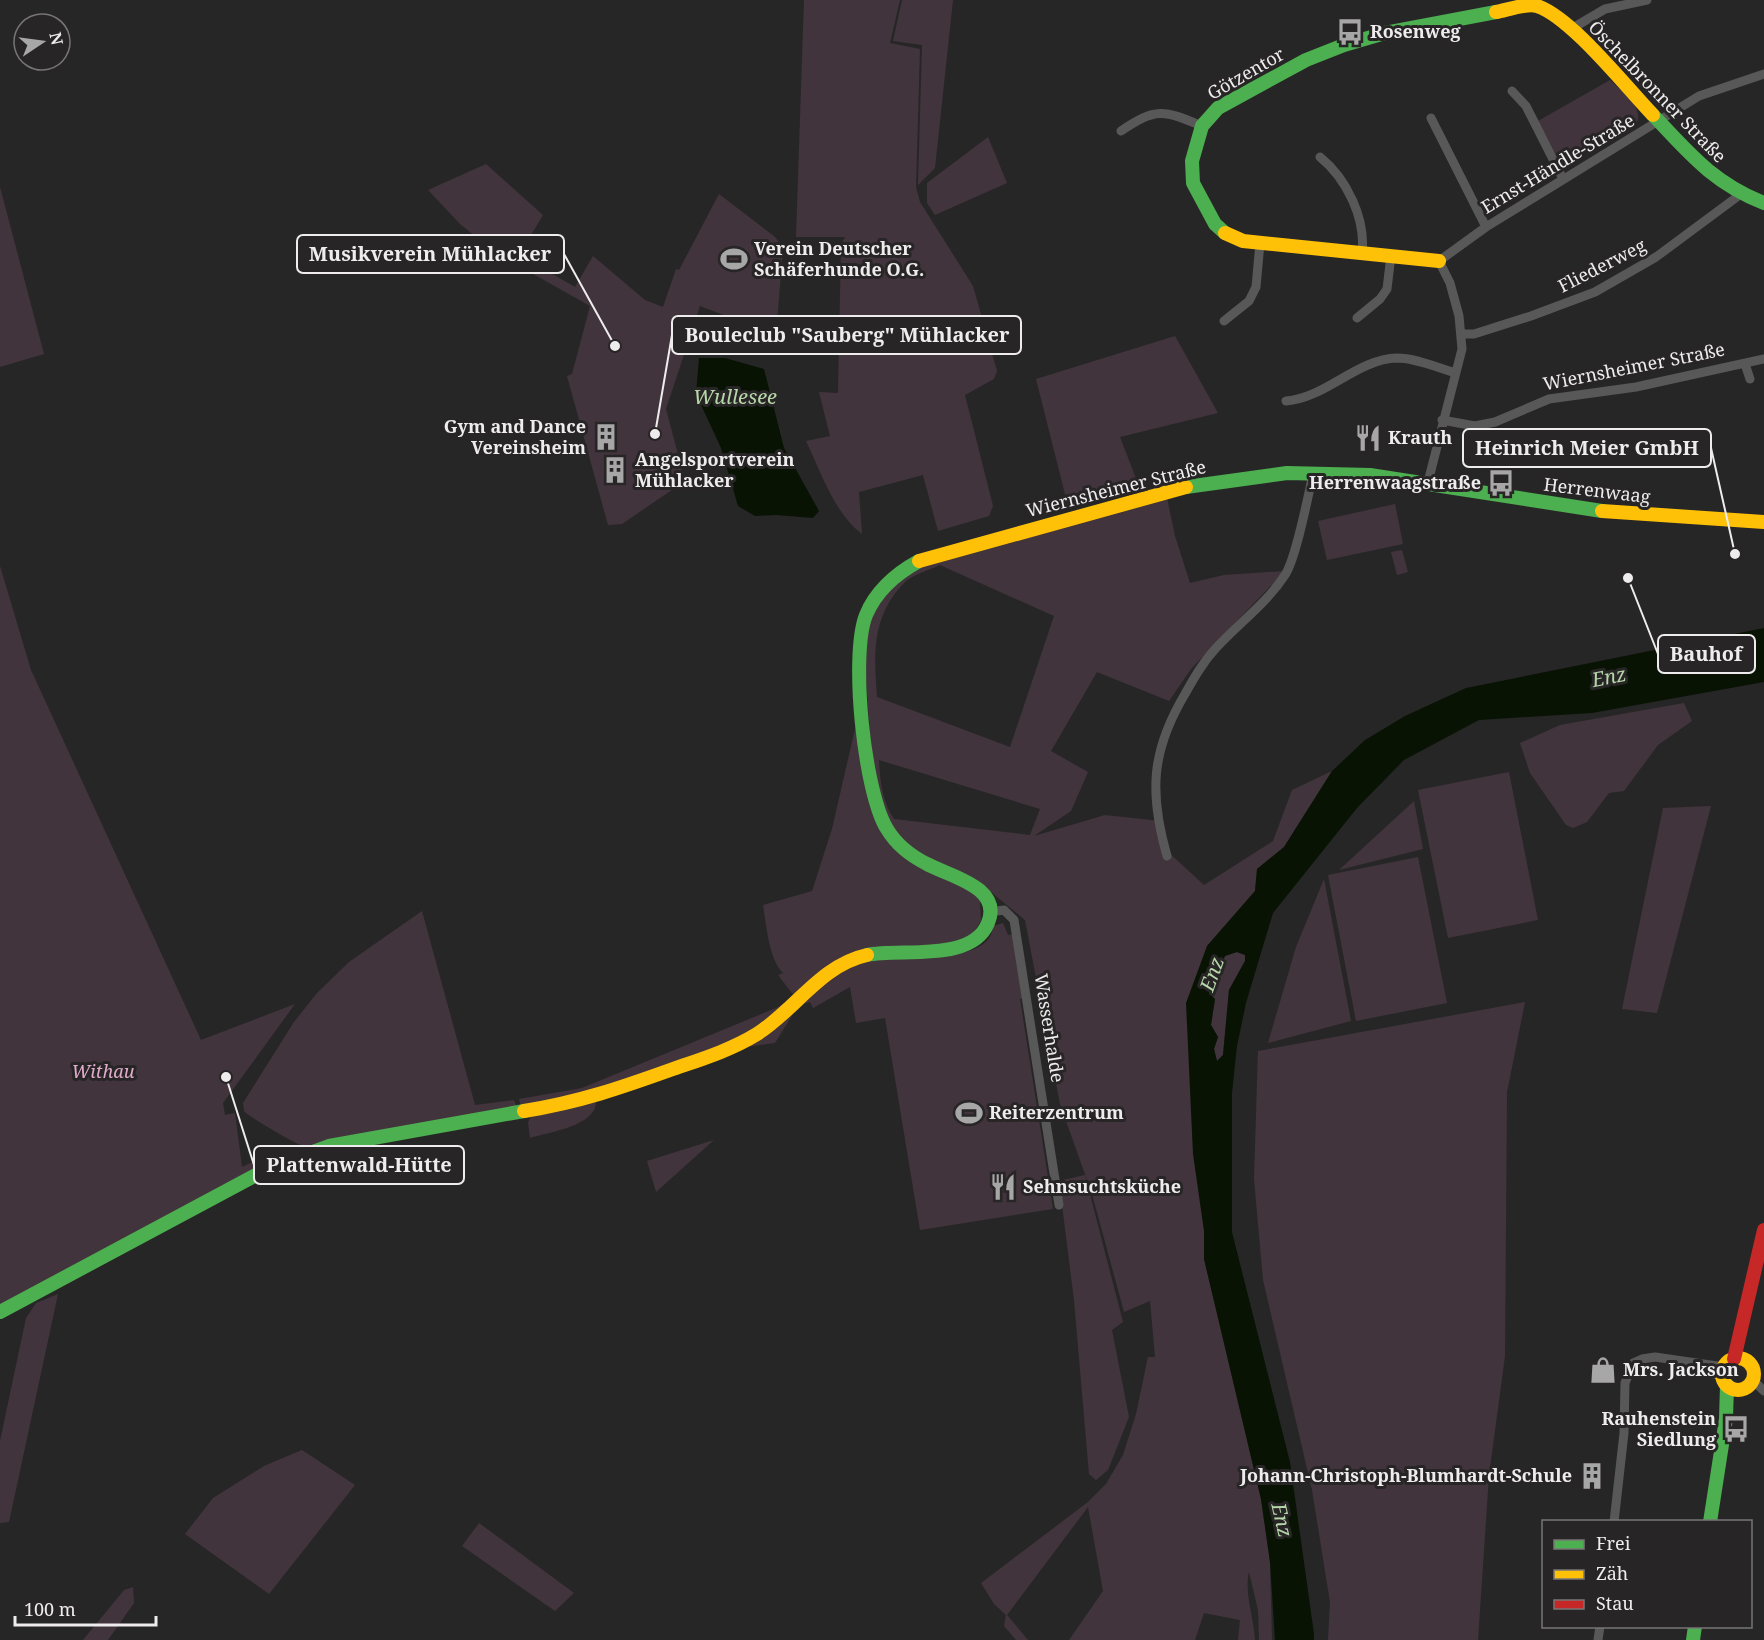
<svg xmlns="http://www.w3.org/2000/svg" width="1764" height="1640" viewBox="0 0 1764 1640" font-family="'Noto Serif',serif">
  <style>
    .green { fill: #42343c; fill-rule: evenodd }
    .water { fill: #081304; fill-rule: evenodd }
    .lines { fill: none; stroke-linecap: round; stroke-linejoin: round }
    .street { stroke: #595858; stroke-width: 9 }
    .fast { stroke: #4caf50; stroke-width: 14 }
    .slow { stroke: #ffc107; stroke-width: 14 }
    .jam { stroke: #c62828; stroke-width: 14 }
    .labels { text-anchor: middle; stroke-width: 6; stroke-linejoin: round; paint-order: stroke }
    .poi-label { font-size: 18px; font-weight: bold; fill: #eeeced; stroke: #282526; text-anchor: start }
    .street-label { font-size: 18px; fill: #eeeced; stroke: #282526 }
    .park-label { font-size: 18px; font-style: italic; fill: #dfaccb; stroke: #282526 }
    .water-label { font-size: 20px; font-style: italic; fill: #b7d7a9; stroke: #282526 }
    .leader { fill: none; stroke: #eeeced; stroke-width: 2 }
    .callout-dot { fill: #eeeced; stroke: #282526; stroke-width: 2 }
    .callout { fill: #282526; stroke: #eeeced; stroke-width: 2 }
    .callout-label { font-size: 20px; text-anchor: middle; font-weight: bold; fill: #eeeced }
  </style>
  <rect width="100%" height="100%" fill="#272626"/>
  <path class="green" d="M804 0H900L890 43 920 49 916 187 920 202 973 286 997 371 994 379 965 395 993 506 989 516 938 531 923 475 859 492 862 534C834 513 821 472 806 441L830 436 819 392 838 393 841 245 845 237H796Z
    M902 0H953L935 168 918 185 922 45 893 41Z
    M1610 80C1622 92 1647 108 1635 126L1592 148 1566 166 1561 164 1538 121Z
    M988 137 1007 183 935 215 927 203V183Z
    M486 164 543 215 519 255 575 287 593 256 645 300 663 307 676 269 679 270 719 194 775 237 783 248 777 323 763 330 700 306 666 409 685 481 622 524 608 525 567 376 572 374 590 306 496 253 460 224 428 190Z
    M0 187 44 354 0 367Z
    M1175 336 1218 413 1120 437 1140 489 1068 506 1036 379Z
    M1167 498 1175 536 1190 583 1224 575 1285 571 1191 669 1169 701 1097 672 1051 751 1088 772 1071 811 1034 836 1105 815 1160 821 1167 851 1204 885 1273 841 1292 790 1332 771 1284 847 1257 869 1255 891 1207 946 1204 1259 1261 1499 1270 1562 1272 1640H1259L1258 1610 1249 1572C1244 1593 1254 1618 1255 1640H1238L1240 1620 1204 1613 1195 1640H1069L1103 1591 1088 1507 1007 1615 1028 1640H1016L1004 1626 1006 1615 994 1604 981 1583 1088 1502 1106 1484 1123 1455 1136 1414 1148 1357H1155L1150 1301 1124 1312 1092 1194 1060 1104 1025 920 980 883 927 860 903 842 882 809 873 772 864 653 872 614 890 588 923 564ZM940 565 1054 616 1010 747 877 697C874 655 871 618 903 584 911 575 930 570 940 565ZM879 760 1040 809 1030 835 894 819C882 801 880 781 879 760Z
    M1395 504 1403 544 1327 560 1318 521Z
    M1402 550 1408 572 1397 575 1391 552Z
    M0 566 31 670 201 1040 295 1004 223 1103 225 1115 235 1113 242 1167 287 1145 288 1154 0 1306Z
    M1684 703 1692 721 1658 745 1624 791 1609 793 1587 822 1573 828 1566 825 1530 773 1520 743 1560 725Z
    M860 707 882 828 971 890 980 901 981 921 972 934 953 943 873 949 785 1005 737 1040 606 1089 521 1108 519 1099 582 1088 776 1008 795 997 778 975 783 973C769 960 766 923 763 905L812 891 832 829Z
    M1509 772 1538 920 1448 938 1418 790Z
    M1414 801 1423 849 1339 870Z
    M1711 806 1657 1013 1622 1009 1663 808Z
    M1418 857 1447 1003 1356 1021 1328 875Z
    M1324 879 1351 1021 1268 1043 1296 947Z
    M422 911 475 1105 514 1100 517 1108 309 1148C302 1148 249 1117 244 1111L243 1103 294 1022 317 993 349 962Z
    M1003 923 1008 935 1014 934 1025 998 1020 999 1053 1209 920 1230 885 1018 856 1023 850 987 813 1008 810 1002 804 1004V1002C820 985 842 967 864 960 892 952 991 969 993 926Z
    M1237 952 1245 955V961L1229 990 1223 1055 1217 1061 1214 1049 1218 1037 1211 1025 1215 999 1211 995V988L1225 956Z
    M1525 1002 1507 1092 1505 1356 1489 1475 1478 1640H1328L1330 1602 1312 1490 1263 1280 1254 1179 1258 1051Z
    M795 1011 775 1043 739 1048Z
    M596 1100C598 1126 549 1132 530 1138L528 1122 531 1116Z
    M714 1140 656 1192 647 1161Z
    M1085 1175 1123 1322 1112 1330 1129 1417 1108 1470 1096 1480 1089 1474 1074 1300 1059 1181Z
    M58 1294 9 1522 0 1523V1441L26 1318 36 1303Z
    M302 1450 355 1485 269 1594 185 1534 213 1498 264 1466Z
    M479 1523 574 1593 555 1611 462 1546Z
    M133 1587 134 1603 108 1640H83L124 1590Z"/>
  <path class="water" d="M699 358H725L764 369 784 448 819 511 813 518 776 515 755 516 738 506 721 448 696 394Z
    M1764 628V682L1592 713 1479 720 1404 760 1357 808 1273 913 1246 1003 1237 1046 1232 1093V1232L1290 1462 1314 1634V1640H1275L1270 1562 1261 1499 1204 1259V1231L1193 1154 1186 1003 1207 946 1255 891 1257 869 1284 847 1332 771 1365 740 1405 716 1466 688ZM1237 952 1245 955V961L1229 990 1223 1055 1217 1061 1214 1049 1218 1037 1211 1025 1215 999 1211 995V988L1225 956Z"/>
  <g class="lines">
    <path class="street" d="M1571 29 1605 9 1647 0
      M1512 91 1526 106 1563 179
      M1431 118 1486 227
      M1121 131C1157 107 1163 110 1202 126
      M1320 157C1347 179 1366 219 1362 253
      M1357 318 1380 299 1387 289 1391 255
      M1224 321 1249 301 1256 287 1260 243
      M1462 334H1474L1531 316 1595 292 1656 257 1741 194
      M1745 364 1750 379
      M1286 401C1326 398 1357 359 1397 358 1416 358 1438 368 1456 373
      M1442 420 1475 426 1495 422 1549 399 1636 387 1764 359
      M1428 482 1462 349 1459 316 1450 283 1439 261 1486 227 1699 96 1764 74
      M1167 856C1149 793 1151 751 1185 694 1194 678 1203 662 1216 648 1239 623 1266 604 1285 575 1296 559 1308 496 1313 474
      M990 912 1004 910 1014 920 1059 1205
      M1695 1366 1709 1373 1723 1376
      M1753 1380 1764 1391
      M1614 1522 1624 1433 1625 1383 1633 1363 1642 1359 1655 1357 1724 1367
      M1598 1640 1600 1626"/>
    <path class="fast" d="M1653 115C1689 153 1713 183 1764 203
      M1225 233 1215 224 1193 183 1192 161 1202 126 1218 108 1306 60 1344 45 1385 33 1496 12
      M1186 487 1287 473 1370 475 1602 511
      M867 955C901 948 972 963 988 923 1003 887 949 876 927 864 911 856 896 844 887 829 864 792 850 655 866 615 876 591 897 573 919 561
      M0 1312 271 1167 329 1146 524 1111
      M1710 1522 1726 1419 1727 1385
      M1693 1640 1695 1626"/>
    <path class="slow" d="M1496 12C1507 10 1527 3 1537 6 1571 17 1626 87 1653 115
      M1225 233 1243 241 1439 261
      M1602 511 1764 522
      M919 561 1186 487
      M524 1111C580 1102 620 1088 673 1069 702 1059 731 1050 757 1034 795 1010 821 965 867 955
      M1722 1374a16 16 0 1 1 32 0a16 16 0 1 1-32 0Z"/>
    <path class="jam" d="M1734 1359 1764 1230"/>
  </g>
  <defs>
    <symbol id="bus-bare" viewBox="-9 -9 18 18"><path d="M-5-6H5V4H4V6H2V4H-2V6H-4V4H-5ZM-3.5-4V0h7V-4ZM-3.5 1.2v1.5H-2V1.2ZM2 1.2v1.5H3.5V1.2Z" fill="#a8a7a7" stroke="#282526" stroke-width="2.5" paint-order="stroke"/></symbol>
    <symbol id="stadium-bare" viewBox="-9 -9 18 18"><path d="M0-5a6.5 5 0 1 0 0 10a6.5 5 0 1 0 0-10ZM-3.5-1.8h7v3.6h-7Z" fill="#a8a7a7" stroke="#282526" stroke-width="2.5" paint-order="stroke"/></symbol>
    <symbol id="building-bare" viewBox="-9 -9 18 18"><path d="M-4-6H4V6H1V3H-1V6H-4ZM-2.5-4.3h1.7v1.8h-1.7ZM.8-4.3h1.7v1.8H.8ZM-2.5-1h1.7V.8h-1.7ZM.8-1h1.7V.8H.8Z" fill="#a8a7a7" stroke="#282526" stroke-width="2.5" paint-order="stroke"/></symbol>
    <symbol id="restaurant-bare" viewBox="-9 -9 18 18"><path d="M-5-6h1v4h1v-4h1v4h1v-4h1v5L-1.5 .5V6h-2V.5L-5-1ZM5-6V6H3V1.5H1.5Q1.5-4 5-6Z" fill="#a8a7a7" stroke="#282526" stroke-width="2.5" paint-order="stroke"/></symbol>
    <symbol id="shop-bare" viewBox="-9 -9 18 18"><path d="M-5-2.5h2.3a2.7 3.5 0 0 1 5.4 0H5L5.5 6h-11ZM-1.5-2.5h3a1.5 2.3 0 0 0-3 0Z" fill="#a8a7a7" stroke="#282526" stroke-width="2.5" paint-order="stroke"/></symbol>
  </defs>
  <g fill-rule="evenodd">
    <use href="#bus-bare" x="1331" y="13" width="38" height="38"/>
    <use href="#stadium-bare" x="715" y="240" width="38" height="38"/>
    <use href="#building-bare" x="587" y="418" width="38" height="38"/>
    <use href="#restaurant-bare" x="1349" y="419" width="38" height="38"/>
    <use href="#building-bare" x="596" y="451" width="38" height="38"/>
    <use href="#bus-bare" x="1482" y="464" width="38" height="38"/>
    <use href="#stadium-bare" x="950" y="1094" width="38" height="38"/>
    <use href="#restaurant-bare" x="984" y="1168" width="38" height="38"/>
    <use href="#shop-bare" x="1584" y="1351" width="38" height="38"/>
    <use href="#bus-bare" x="1717" y="1410" width="38" height="38"/>
    <use href="#building-bare" x="1573" y="1457" width="38" height="38"/>
  </g>
  <g class="labels">
    <g class="poi-label">
      <text x="1370" y="38">Rosenweg</text>
      <text x="754" y="255">Verein Deutscher<tspan x="754" dy="21">Schäferhunde O.G.</tspan></text>
      <text x="586" y="433" text-anchor="end">Gym and Dance<tspan x="586" dy="21">Vereinsheim</tspan></text>
      <text x="1388" y="444">Krauth</text>
      <text x="635" y="466">Angelsportverein<tspan x="635" dy="21">Mühlacker</tspan></text>
      <text x="1481" y="489" text-anchor="end">Herrenwaagstraße</text>
      <text x="989" y="1119">Reiterzentrum</text>
      <text x="1023" y="1193">Sehnsuchtsküche</text>
      <text x="1623" y="1376">Mrs. Jackson</text>
      <text x="1716" y="1425" text-anchor="end">Rauhenstein<tspan x="1716" dy="21">Siedlung</tspan></text>
      <text x="1572" y="1482" text-anchor="end">Johann-Christoph-Blumhardt-Schule</text>
    </g>
    <g class="street-label">
      <text transform="translate(1246 74) rotate(-30)" y="6">Götzentor</text>
      <text transform="translate(1657 92) rotate(46)" y="6">Öschelbronner Straße</text>
      <text transform="translate(1558 164) rotate(-31)" y="6">Ernst-Händle-Straße</text>
      <text transform="translate(1602 266) rotate(-27)" y="6">Fliederweg</text>
      <text transform="translate(1634 367) rotate(-11)" y="6">Wiernsheimer Straße</text>
      <text transform="translate(1116 489) rotate(-14)" y="6">Wiernsheimer Straße</text>
      <text transform="translate(1597 491) rotate(7)" y="6">Herrenwaag</text>
      <text transform="translate(1049 1028) rotate(81)" y="6">Wasserhalde</text>
    </g>
    <g class="park-label">
      <text x="103" y="1078">Withau</text>
    </g>
    <g class="water-label">
      <text x="735" y="404">Wullesee</text>
      <text transform="translate(1609 677) rotate(-11)" y="7">Enz</text>
      <text transform="translate(1212 974) rotate(-70)" y="7">Enz</text>
      <text transform="translate(1282 1520) rotate(77)" y="7">Enz</text>
    </g>
  </g>
  <path class="leader" d="M615 346L564 254M655 434L672 335M1735 554L1711 448M1628 578L1658 654M226 1077L254 1165"/>
  <g class="callout-dot">
    <circle cx="615" cy="346" r="6"/>
    <circle cx="655" cy="434" r="6"/>
    <circle cx="1735" cy="554" r="6"/>
    <circle cx="1628" cy="578" r="6"/>
    <circle cx="226" cy="1077" r="6"/>
  </g>
  <g class="callout">
    <rect x="297" y="235" width="267" height="38" rx="6"/>
    <rect x="672" y="316" width="349" height="38" rx="6"/>
    <rect x="1463" y="429" width="248" height="38" rx="6"/>
    <rect x="1658" y="635" width="97" height="38" rx="6"/>
    <rect x="254" y="1146" width="210" height="38" rx="6"/>
  </g>
  <g class="callout-label">
    <text x="430" y="261">Musikverein Mühlacker</text>
    <text x="847" y="342">Bouleclub "Sauberg" Mühlacker</text>
    <text x="1587" y="455">Heinrich Meier GmbH</text>
    <text x="1706" y="661">Bauhof</text>
    <text x="359" y="1172">Plattenwald-Hütte</text>
  </g>
  <rect x="1542" y="1520" width="210" height="108" fill="#282526" stroke="#777576" stroke-width="1.5"/>
  <rect x="1554" y="1540" width="30" height="9" fill="#4caf50" stroke="#777576" stroke-width="1.5"/>
  <text x="1596" y="1550" font-size="18" fill="#eeeced">Frei</text>
  <rect x="1554" y="1570" width="30" height="9" fill="#ffc107" stroke="#777576" stroke-width="1.5"/>
  <text x="1596" y="1580" font-size="18" fill="#eeeced">Zäh</text>
  <rect x="1554" y="1600" width="30" height="9" fill="#c62828" stroke="#777576" stroke-width="1.5"/>
  <text x="1596" y="1610" font-size="18" fill="#eeeced">Stau</text>
  <g transform="translate(42 42) rotate(77)"><circle r="28" fill="#282526" stroke="#777576" stroke-width="1.5"/>
  <path d="M0-4.5L10 22L0 15L-10 22Z" fill="#a8a7a7"/>
  <text y="-9" font-size="16" font-weight="bold" text-anchor="middle" fill="#eeeced">N</text>
  </g>
  <path d="M15 1616v9h141v-9" fill="none" stroke="#eeeced" stroke-width="3"/>
  <text x="24" y="1616" font-size="18" fill="#eeeced" stroke="#282526" stroke-width="4.5" paint-order="stroke">100 m</text>
</svg>
